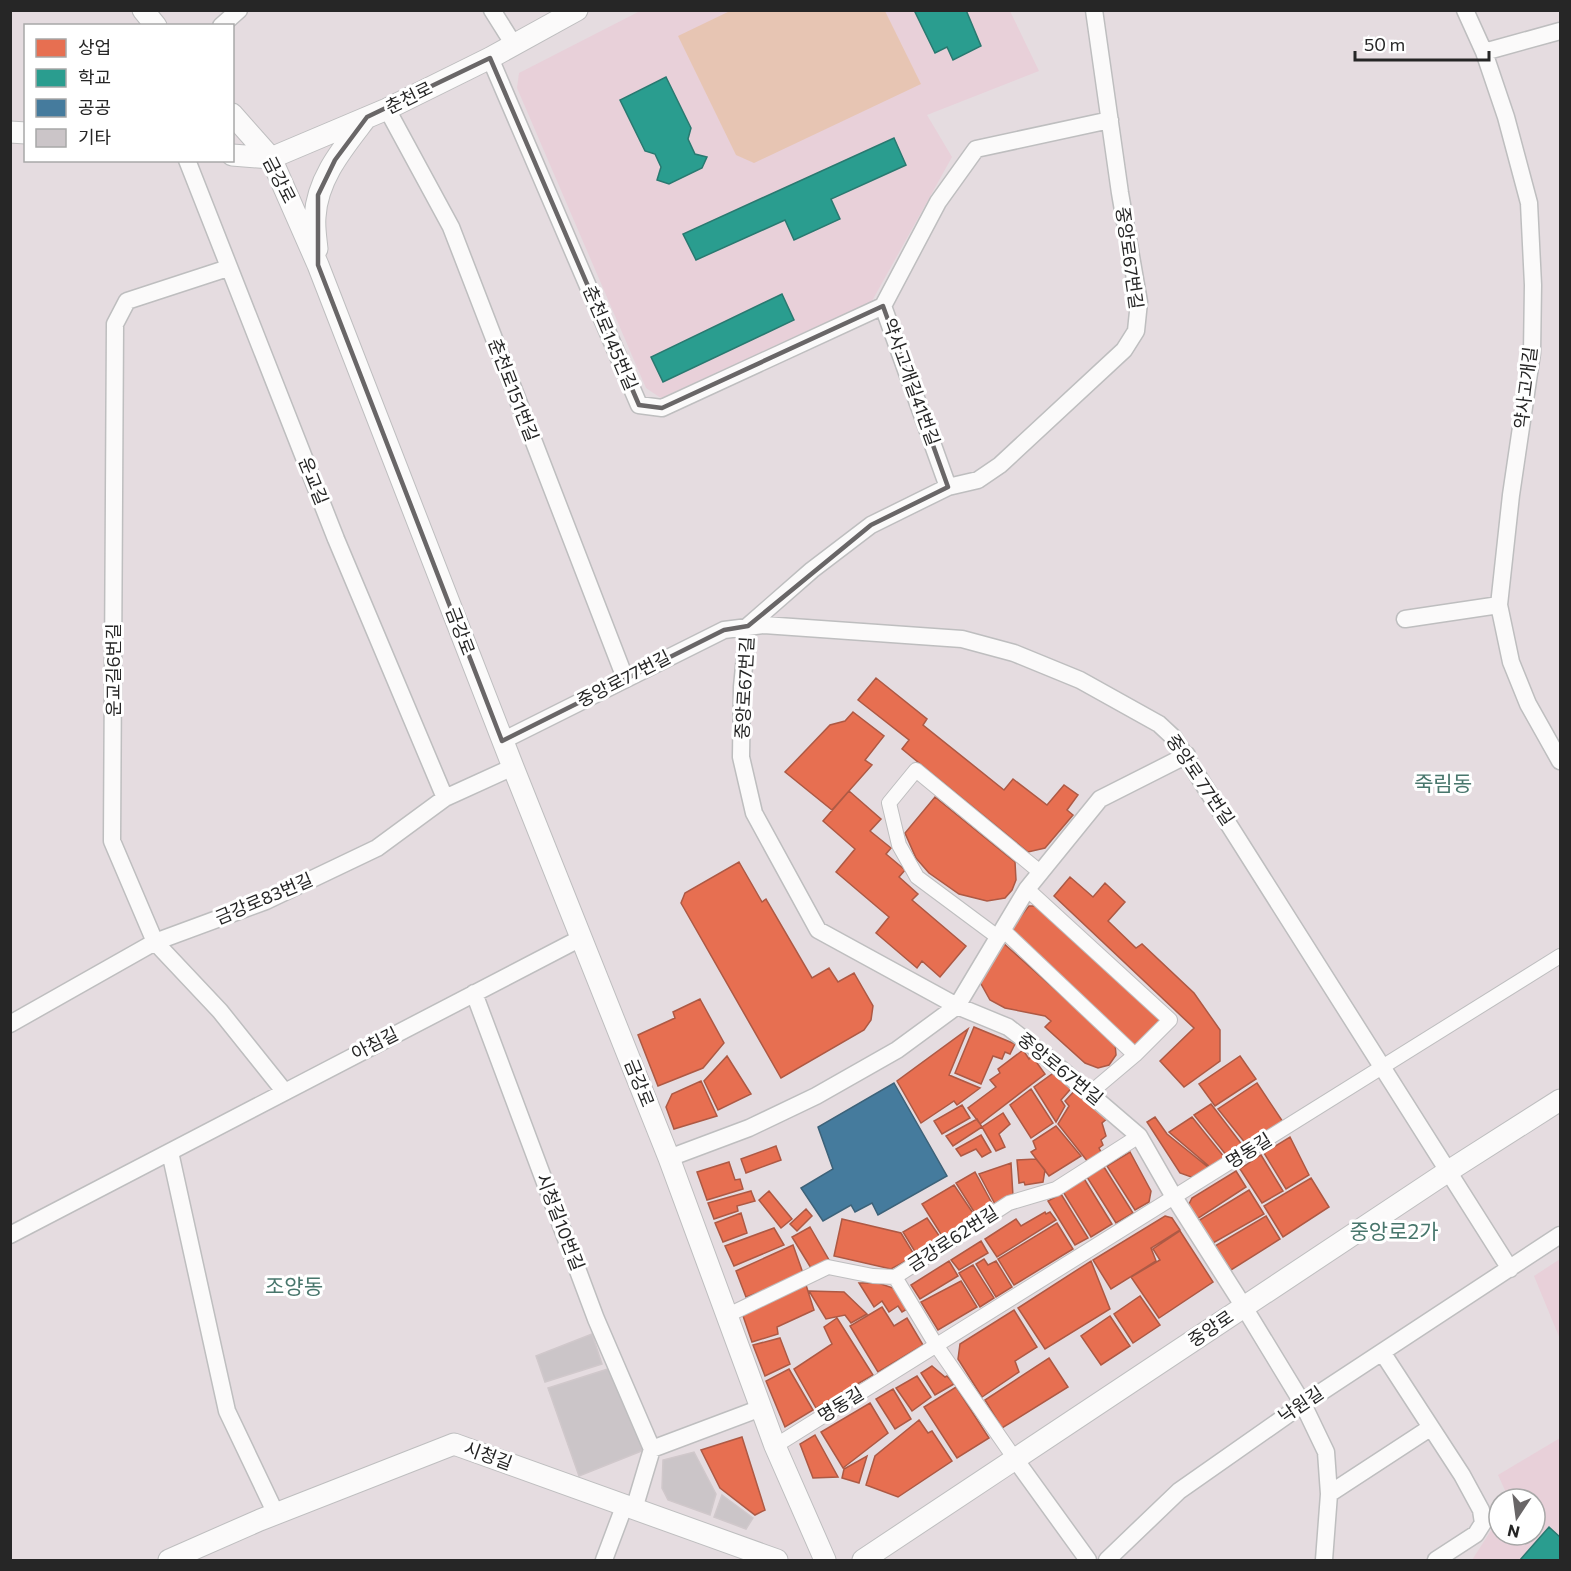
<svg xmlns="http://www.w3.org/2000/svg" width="1571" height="1571" viewBox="0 0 1571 1571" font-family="Commissioner,'Noto Sans KR',sans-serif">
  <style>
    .education { fill: #e8d0d9 }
    .pitch { fill: #e7c5b3 }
    .shops { fill: #e76f51; stroke: #ad5944; stroke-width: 1.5 }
    .schools { fill: #2a9d8f; stroke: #297970; stroke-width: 1.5 }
    .public { fill: #457b9d; stroke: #3c6279; stroke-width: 1.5 }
    .building { fill: #cbc5c8; stroke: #d0c8cb; stroke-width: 1.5 }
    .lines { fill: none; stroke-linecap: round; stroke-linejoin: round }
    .pedestrian-casing { stroke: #bebebf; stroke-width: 16 }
    .minor-casing { stroke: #bebebf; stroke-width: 19 }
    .tertiary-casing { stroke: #bebebf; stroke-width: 23 }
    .pedestrian { stroke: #fbfafa; stroke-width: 14 }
    .minor { stroke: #fbfafa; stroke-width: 16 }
    .tertiary { stroke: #fbfafa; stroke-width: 21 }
    .marked { fill: none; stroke: #696667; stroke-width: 4.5; stroke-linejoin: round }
    .labels { text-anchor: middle; stroke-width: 6; stroke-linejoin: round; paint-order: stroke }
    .street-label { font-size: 18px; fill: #262626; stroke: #fff }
    .quarter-label { font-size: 21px; fill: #48766c; stroke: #fff }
  </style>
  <rect width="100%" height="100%" fill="#e5dce0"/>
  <path class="education" d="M642 10 1010 11 1039 71 927 115 952 157 872 301 661 398 646 388 517 88 519 73Z
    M1560 1259V1339L1534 1276Z
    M1560 1438V1560H1472L1499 1518V1535H1535V1499H1509L1498 1475Z"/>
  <path class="pitch" d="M732 10 885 11 921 84 754 163 736 155 678 36Z"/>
  <path class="shops" d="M876 678 927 719 923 725 1004 790 1013 779 1047 805 1064 785 1078 795 1067 810 1073 815 1045 848 1028 852 902 749 909 740 858 700Z
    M853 712 884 736 865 760 872 765 832 810 785 772 830 725 845 721Z
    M849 791 881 819 870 831 891 848 886 854 905 870 899 877 918 894 912 900 966 946 940 977 922 961 917 968 876 933 889 917 836 872 855 849 823 821Z
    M935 797 1015 862 1016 880 1012 890 1005 898 987 901 959 894 929 873 916 858 905 833Z
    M739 862 762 902 766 899 812 978 829 968 838 982 854 973 873 1006 871 1020 864 1030 781 1078 681 903 685 893Z
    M1070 877 1093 897 1105 883 1125 902 1108 921 1136 948 1142 944 1194 993 1220 1030V1061L1184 1087 1160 1061 1194 1028 1054 896Z
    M1029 906H1038L1163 1020 1136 1047 1014 936 1013 926Z
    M1002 942 1115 1043 1116 1055 1109 1065 1098 1068 1085 1063 1045 1027 1051 1021 1045 1016 1005 1008 990 1000 980 982Z
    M700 999 724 1043 703 1068 658 1086 638 1035 675 1018 673 1012Z
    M974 1027 1015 1044 1010 1054 1005 1052 1002 1059 993 1056 981 1084 955 1073Z
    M968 1029 949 1075 980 1088 957 1105 954 1101 921 1123 897 1081Z
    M1023 1050 1029 1059 1032 1056 1045 1074 980 1124 968 1108 996 1087 990 1080 1000 1073 998 1069Z
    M727 1056 751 1094 718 1110 704 1081Z
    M1240 1056 1256 1079 1215 1106 1199 1084Z
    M1059 1069 1075 1084 1061 1100 1065 1106 1056 1122 1034 1087Z
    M701 1081 717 1116 674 1129 666 1107 672 1094Z
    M1257 1083 1283 1122 1246 1144 1218 1109Z
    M1078 1087 1109 1117 1102 1123 1106 1136 1101 1140 1103 1145 1099 1148 1102 1154 1088 1162 1058 1124 1069 1106 1065 1101Z
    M1031 1089 1053 1123 1031 1138 1010 1105Z
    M1211 1104 1243 1146 1227 1156 1194 1115Z
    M962 1105 970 1118 942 1134 934 1121Z
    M1003 1113 1010 1124 999 1134 1005 1147 996 1151 982 1127Z
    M1155 1117 1167 1134 1209 1168 1194 1178 1180 1173 1147 1122Z
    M1192 1117 1225 1158 1210 1167 1169 1132Z
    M977 1119 982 1127 953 1146 946 1136Z
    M1056 1126 1081 1156 1049 1176 1031 1152 1036 1149 1033 1141Z
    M981 1135 991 1152 982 1157 976 1149 961 1156 956 1149Z
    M1290 1137 1309 1175 1286 1189 1264 1153Z
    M776 1146 781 1160 746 1173 741 1159Z
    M1130 1152 1151 1191 1149 1202 1135 1210 1107 1166Z
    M1261 1155 1283 1191 1262 1203 1240 1169Z
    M1036 1159 1045 1170 1043 1182 1025 1185 1024 1182 1019 1183 1017 1160Z
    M729 1162 735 1180 740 1179 743 1189 707 1200 697 1172Z
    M1011 1163 1013 1196 996 1206 979 1174Z
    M1104 1167 1133 1213 1116 1223 1087 1177Z
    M1236 1171 1246 1187 1197 1219 1188 1206 1192 1198Z
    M975 1172 994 1207 978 1218 956 1183Z
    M1083 1177 1112 1224 1091 1237 1062 1190Z
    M1311 1178 1329 1207 1283 1237 1264 1206Z
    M954 1185 977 1219 944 1239 922 1204Z
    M1249 1190 1264 1214 1213 1243 1198 1221Z
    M751 1191 755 1201 737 1206 738 1211 714 1219 708 1203Z
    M769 1191 792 1219 781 1228 759 1200Z
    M1061 1194 1088 1238 1075 1245 1048 1201Z
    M806 1209 812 1216 797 1231 790 1224Z
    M1045 1212 1046 1214 1050 1212 1056 1220 997 1257 985 1239 1016 1219 1021 1226Z
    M741 1213 747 1233 723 1242 715 1223Z
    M1165 1216 1172 1218 1180 1230 1151 1248 1156 1261 1111 1289 1093 1260Z
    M1266 1216 1280 1239 1231 1270 1215 1246Z
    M927 1218 942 1240 917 1255 903 1232Z
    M842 1219 901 1233 915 1256 891 1269 834 1256Z
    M1057 1223 1073 1249 1014 1285 998 1259Z
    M810 1227 829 1260 811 1268 792 1237Z
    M774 1228 784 1245 734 1266 725 1246Z
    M1180 1231 1213 1282 1159 1318 1131 1277 1160 1260 1153 1249Z
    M981 1241 988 1253 959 1270 951 1260Z
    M793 1245 804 1276 746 1297 736 1271Z
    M984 1259 988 1265 996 1261 1012 1287 996 1297 976 1264Z
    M949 1261 958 1276 920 1299 911 1285Z
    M1091 1261 1110 1309 1045 1349 1018 1308Z
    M973 1265 994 1298 980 1307 959 1273Z
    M961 1281 977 1307 938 1330 921 1302Z
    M859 1283H878L899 1290 909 1308 902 1312 898 1306 889 1312 882 1301 874 1307Z
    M806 1285 814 1310 777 1327 778 1334 752 1342 742 1313Z
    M809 1291 844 1292 867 1314 851 1323 845 1315 826 1319Z
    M1140 1296 1160 1325 1133 1343 1114 1314Z
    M882 1307 894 1326 907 1318 923 1345 878 1372 850 1326Z
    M1014 1310 1037 1347 1015 1361 1019 1372 982 1397 958 1359 960 1344Z
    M1110 1316 1130 1346 1101 1365 1081 1336Z
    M837 1318 873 1375 816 1408 794 1369 832 1344 824 1327Z
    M780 1338 790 1364 765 1376 753 1345Z
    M1049 1358 1068 1387 1002 1428 985 1400Z
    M932 1366 945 1377 947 1376 954 1384 935 1395 921 1373Z
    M789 1369 813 1410 785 1427 766 1381Z
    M917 1376 931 1397 912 1411 896 1388Z
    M956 1387 989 1438 957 1458 924 1407Z
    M893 1389 911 1419 895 1429 876 1399Z
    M870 1403 888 1433 843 1468 821 1432Z
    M919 1420 928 1433 932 1431 952 1461 898 1497 866 1485 875 1456Z
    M815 1435 838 1477 813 1478 800 1444Z
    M742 1437 765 1510 755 1515 720 1488 701 1450Z
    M867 1456 859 1483 842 1478 844 1469Z"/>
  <path class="schools" d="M914 10H966L981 46 953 60 947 47 935 53Z
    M666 77 691 128 688 139 695 154 707 157 702 168 669 184 657 180 661 167 655 154 645 151 620 100Z
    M894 138 906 165 831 199 840 219 794 240 785 220 696 260 683 234Z
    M782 294 794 320 663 382 651 357Z
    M1549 1527 1560 1537V1560H1520Z"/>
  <path class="public" d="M894 1083 947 1176 878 1215 872 1203 855 1212 851 1205 823 1221 801 1188 833 1169 818 1127Z"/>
  <path class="building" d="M592 1334 602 1364 545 1382 536 1356Z
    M611 1368 644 1450 579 1476 548 1388Z
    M694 1452 716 1494 710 1515 668 1500 662 1488 663 1460Z
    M722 1495 753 1518 746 1529 714 1517Z"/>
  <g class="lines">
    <defs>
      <path id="pedestrian" d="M1027 889 1170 1020 1135 1055 1090 1093
        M1003 930 1135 1055
        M999 938 917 877 899 845 889 803 916 770 1040 872
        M895 1277 936 1345 1015 1459
        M726 1316 828 1267 873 1276 895 1277 1009 1203 1056 1189 1139 1136
        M775 1446 1560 956"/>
      <path id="minor" d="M492 10 514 45
        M1094 10 1120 193 1139 302 1136 331 1124 350 1000 465 978 480 948 487 871 525 812 570 748 626 742 687 741 757 754 813 818 930 957 1006 1008 1027 1048 1058 1139 1136 1174 1197 1244 1307 1303 1404 1326 1452 1329 1494 1324 1560
        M1465 10 1484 52 1506 117 1529 203 1533 285 1532 353 1511 495 1499 605 1511 662 1528 704 1560 761
        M221 26 239 10
        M1484 52 1560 31
        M490 58 639 405 662 408 883 306
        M387 109 451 227 625 678
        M187 160 336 539 445 798
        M228 268 127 301 115 324 112 841 155 942 220 1011 284 1091
        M948 487 883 306 938 202 976 149 1110 120
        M1405 619 1499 605
        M502 741 724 630 764 625 962 639 1014 653 1080 680 1159 724 1174 738 1510 1269
        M474 993 596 1319 652 1449 634 1509
        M10 1024 155 942 266 901 377 848 445 798 513 767
        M170 1152 227 1411 276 1514
        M669 1158 749 1128 816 1096 897 1050 957 1006 1027 889 1100 799 1187 755
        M10 1235 581 938
        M1382 1352 1462 1475 1481 1510 1483 1523 1476 1534 1436 1560
        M652 1449 761 1408
        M1015 1459 1088 1560
        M1329 1494 1430 1428
        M604 1560 625 1504
        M1107 1560 1179 1491 1303 1404 1560 1235"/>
      <path id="tertiary" d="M143 10 156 26
        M232 114 271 158 318 265 513 767 669 1158 775 1446 825 1560
        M10 132 26 133
        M232 155 271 158 387 109 490 58 577 10
        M317 249C316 239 314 227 315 217 317 178 344 147 366 118
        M169 1560 260 1520 454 1444 777 1560
        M863 1560 1447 1172 1560 1100"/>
    </defs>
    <use href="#pedestrian" class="pedestrian-casing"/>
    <use href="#minor" class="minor-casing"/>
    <use href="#tertiary" class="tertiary-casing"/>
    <use href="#pedestrian" class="pedestrian"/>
    <use href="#minor" class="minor"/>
    <use href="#tertiary" class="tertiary"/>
  </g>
  <path class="marked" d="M490 58 639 405 662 408 883 306 948 487 871 525 748 626 724 630 502 741 318 265V195L335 160 367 117Z"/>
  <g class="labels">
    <g class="street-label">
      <text transform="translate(409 98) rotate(-26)" y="6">춘천로</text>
      <text transform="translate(279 180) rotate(63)" y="6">금강로</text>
      <text transform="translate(1129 258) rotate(82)" y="6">중앙로67번길</text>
      <text transform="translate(610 338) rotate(67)" y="6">춘천로145번길</text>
      <text transform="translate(911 382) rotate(70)" y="6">약사고개길41번길</text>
      <text transform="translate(1526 388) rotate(-83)" y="6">약사고개길</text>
      <text transform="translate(513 390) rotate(69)" y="6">춘천로151번길</text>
      <text transform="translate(313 481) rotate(68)" y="6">운교길</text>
      <text transform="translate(460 631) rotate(69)" y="6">금강로</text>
      <text transform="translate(114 670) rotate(-90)" y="6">운교길6번길</text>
      <text transform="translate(624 679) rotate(-27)" y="6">중앙로77번길</text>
      <text transform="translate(745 688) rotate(-87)" y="6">중앙로67번길</text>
      <text transform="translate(1200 780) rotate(56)" y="6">중앙로 77번길</text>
      <text transform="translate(264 899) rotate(-23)" y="6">금강로83번길</text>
      <text transform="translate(375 1044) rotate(-27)" y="6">아침길</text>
      <text transform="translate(1060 1069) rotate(39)" y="6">중앙로67번길</text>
      <text transform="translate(639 1083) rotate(68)" y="6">금강로</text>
      <text transform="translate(1249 1151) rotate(-32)" y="6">명동길</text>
      <text transform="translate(560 1222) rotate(69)" y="6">시청길10번길</text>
      <text transform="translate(953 1239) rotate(-33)" y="6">금강로62번길</text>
      <text transform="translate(1211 1329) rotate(-34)" y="6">중앙로</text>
      <text transform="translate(841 1405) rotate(-32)" y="6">명동길</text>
      <text transform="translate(1301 1405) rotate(-34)" y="6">낙원길</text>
      <text transform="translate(488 1456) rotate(20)" y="6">시청길</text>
    </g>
    <g class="quarter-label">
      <text x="1443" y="791">죽림동</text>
      <text x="1394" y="1239">중앙로2가</text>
      <text x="294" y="1294">조양동</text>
    </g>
  </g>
  <rect width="1571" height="1571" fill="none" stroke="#262626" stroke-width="24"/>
  <rect x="24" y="24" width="210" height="138" fill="#ffffff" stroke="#a8a8a8" stroke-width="1.5"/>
  <rect x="36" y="39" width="30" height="18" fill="#e76f51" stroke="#a8a8a8" stroke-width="1.5"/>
  <text x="78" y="54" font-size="18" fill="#262626">상업</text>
  <rect x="36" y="69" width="30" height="18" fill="#2a9d8f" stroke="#a8a8a8" stroke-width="1.5"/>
  <text x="78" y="84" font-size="18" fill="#262626">학교</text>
  <rect x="36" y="99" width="30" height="18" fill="#457b9d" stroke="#a8a8a8" stroke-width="1.5"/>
  <text x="78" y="114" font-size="18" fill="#262626">공공</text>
  <rect x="36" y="129" width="30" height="18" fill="#cbc5c8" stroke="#a8a8a8" stroke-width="1.5"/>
  <text x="78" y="144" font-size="18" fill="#262626">기타</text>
  <g transform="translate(1517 1517) rotate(193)"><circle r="28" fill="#ffffff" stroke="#a8a8a8" stroke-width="1.5"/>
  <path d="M0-4.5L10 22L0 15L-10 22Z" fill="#696667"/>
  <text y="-9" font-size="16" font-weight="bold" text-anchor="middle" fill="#262626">N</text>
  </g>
  <path d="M1355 51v9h134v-9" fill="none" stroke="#262626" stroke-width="3"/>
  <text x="1364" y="51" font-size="18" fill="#262626" stroke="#ffffff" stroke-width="4.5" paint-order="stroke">50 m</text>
</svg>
